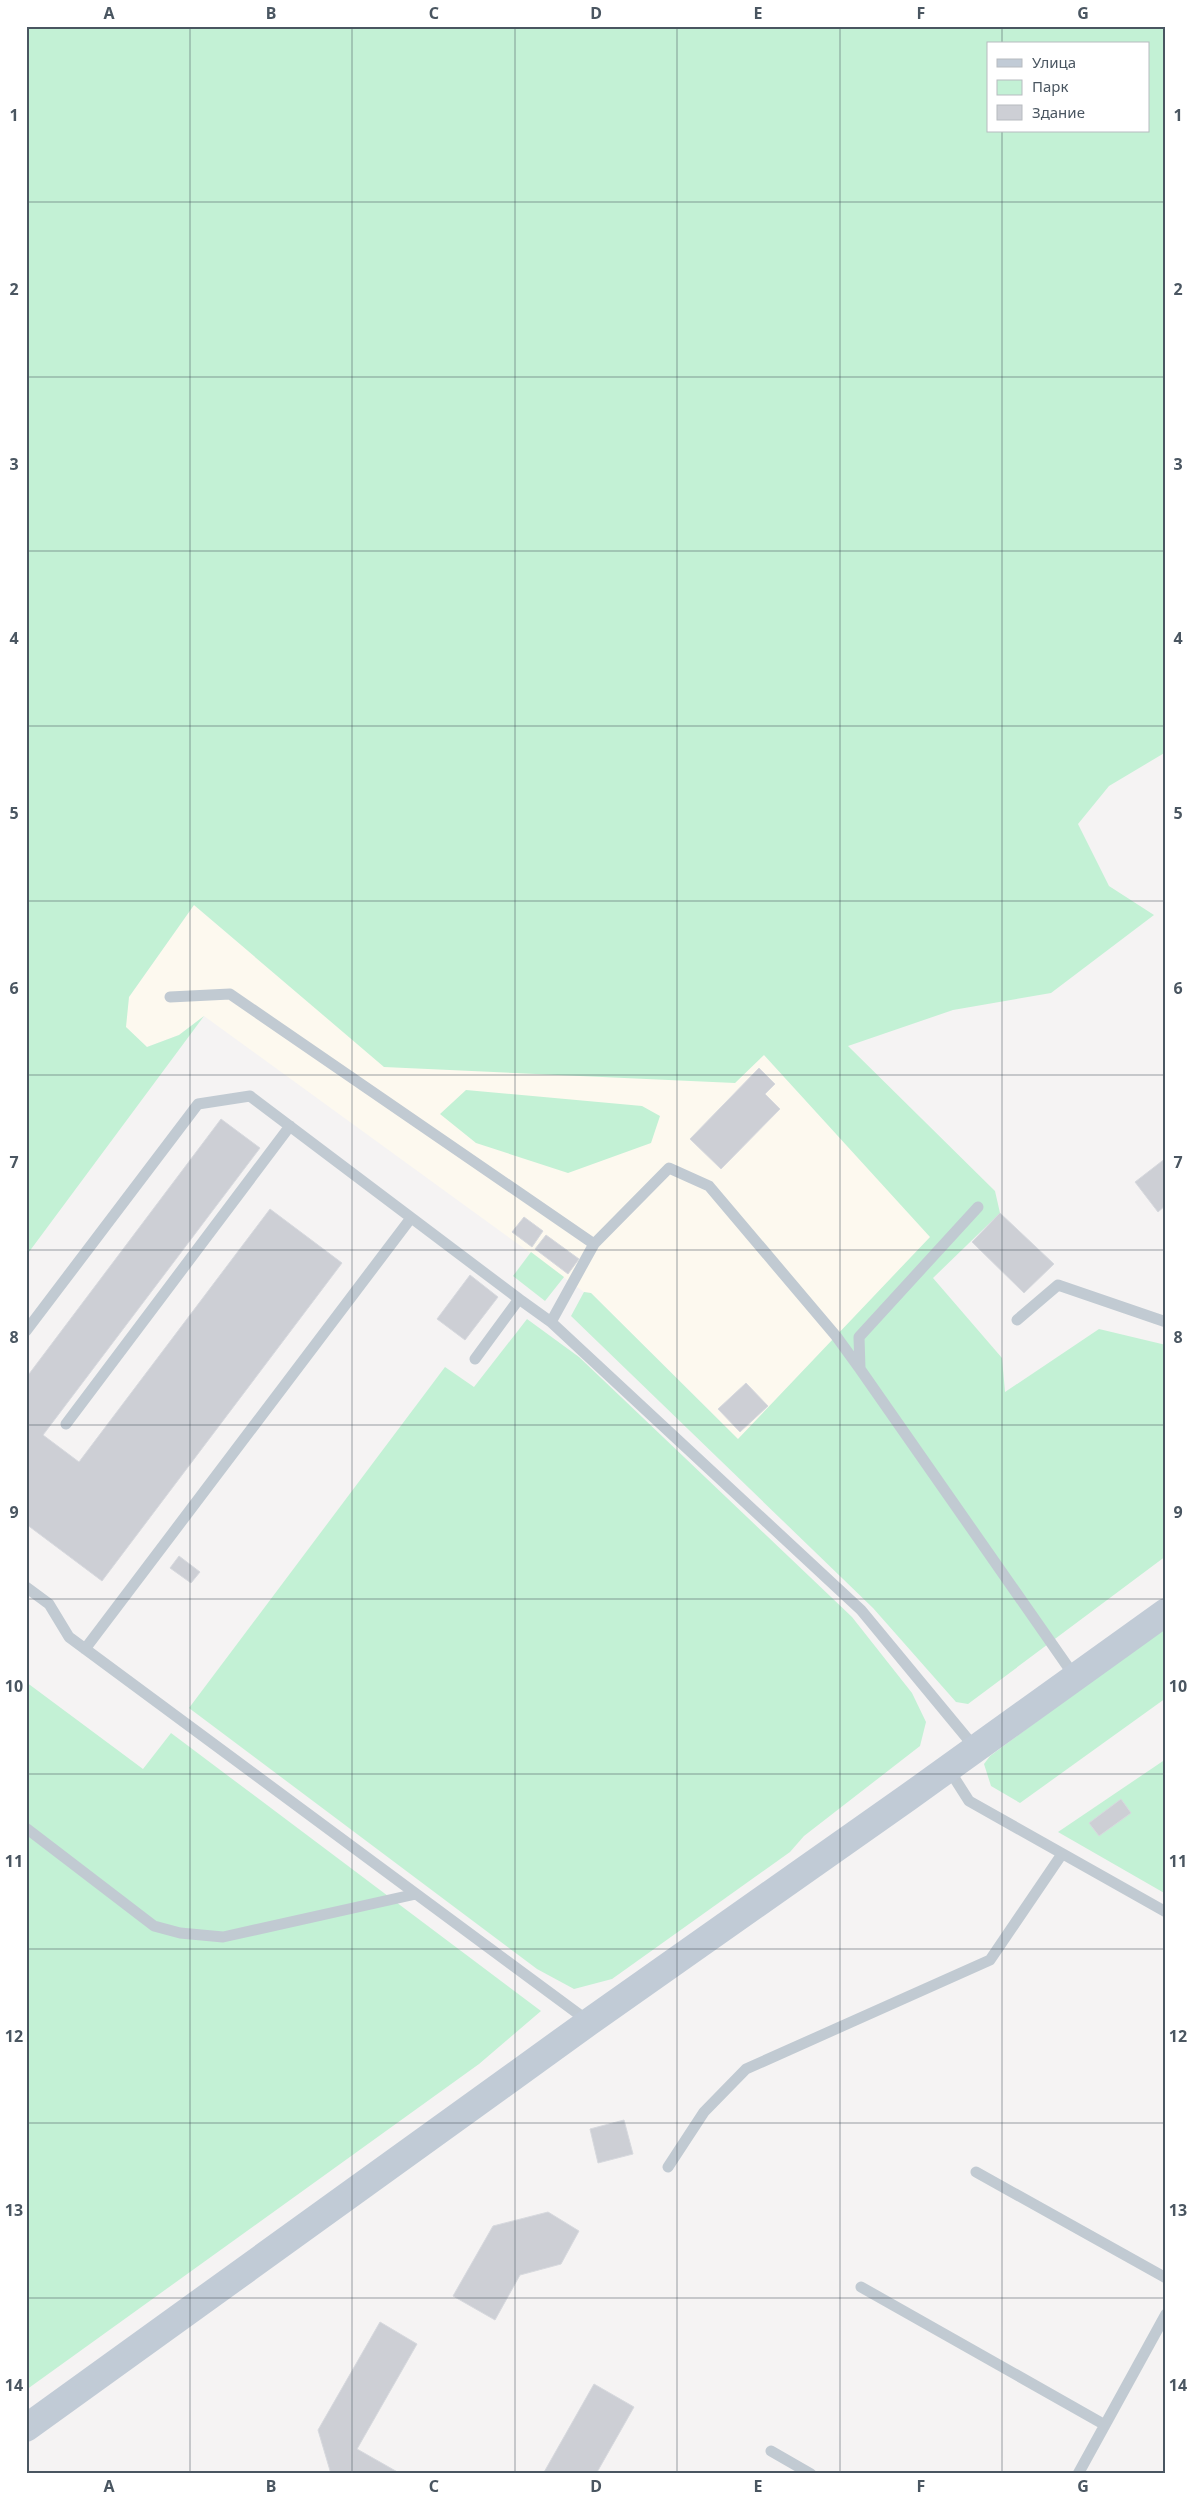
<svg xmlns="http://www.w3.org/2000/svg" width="1192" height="2500" viewBox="0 0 1192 2500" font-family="'Noto Sans',sans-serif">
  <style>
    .commercial { fill: #fdf9ef }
    .green { fill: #c3f1d5; fill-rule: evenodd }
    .building { fill: #cdcfd5; stroke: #d7d9de }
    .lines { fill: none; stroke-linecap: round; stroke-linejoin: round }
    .lane { stroke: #c1cad2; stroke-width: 11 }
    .secondary { stroke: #c1cbd6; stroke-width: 28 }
    .grid { fill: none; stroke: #4a5661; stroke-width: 1; stroke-opacity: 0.55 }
    .neatline { fill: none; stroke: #4a5661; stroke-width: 2 }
    .grid-label { font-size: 16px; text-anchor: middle; font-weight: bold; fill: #4a5661 }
  </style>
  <rect width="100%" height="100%" fill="#f5f3f3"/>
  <path class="commercial" d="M194 905 385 1067 764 1055 931 1237 738 1439 591 1293 584 1292 204 1016 179 1035 147 1047 125 1027 129 997Z"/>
  <path class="green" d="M26 26H1166V752L1109 786 1078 824 1109 886 1154 915 1051 993 953 1010 848 1046 995 1191 1000 1213 933 1278 1002 1358 1005 1392 1099 1329 1166 1345V1556L968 1704 956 1702 873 1608 571 1316 584 1292 591 1293 738 1439 930 1237 764 1055 735 1083 384 1067 194 905 129 997 126 1027 147 1047 179 1035 204 1016 26 1256ZM988 44H1148V131H988Z
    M466 1090 642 1106 660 1116 651 1143 568 1173 476 1143 440 1114Z
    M531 1252 564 1277 545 1301 513 1276Z
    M527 1319 579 1357 852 1617 912 1693 926 1722 920 1746 804 1836 790 1852 612 1979 574 1989 537 1969 189 1708 445 1367 474 1387Z
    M1166 1626V1698L1020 1803 991 1786 984 1764 990 1756Z
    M26 1682 143 1769 171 1733 541 2011 479 2064 26 2390Z
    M1166 1759V1894L1058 1832Z"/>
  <path class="building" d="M759 1068 775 1084 765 1094 780 1109 721 1169 690 1139Z
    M221 1119 260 1148 43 1435 79 1462 270 1209 342 1263 102 1581 26 1524V1378Z
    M1166 1158V1205L1158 1212 1135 1182Z
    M1000 1213 1054 1264 1024 1293 972 1242Z
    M524 1217 543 1231 532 1247 512 1232Z
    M546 1235 579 1259 568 1274 535 1249Z
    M470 1275 498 1297 465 1340 437 1319Z
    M746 1383 768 1406 740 1432 718 1409Z
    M179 1556 200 1572 191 1583 170 1568Z
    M1121 1799 1131 1813 1099 1836 1089 1823Z
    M624 2120 633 2154 598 2163 590 2129Z
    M548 2212 579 2231 561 2264 520 2275 495 2320 453 2296 493 2226Z
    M380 2322 417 2344 357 2449 401 2474H331L318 2430Z
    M594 2384 634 2407 596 2474H543Z"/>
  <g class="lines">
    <path class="lane" d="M170 997 230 994 594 1244
      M978 1207 859 1337 860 1369 1075 1677
      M1017 1320 1058 1285 1166 1322
      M551 1322 594 1244 669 1168 709 1186 836 1336 860 1369
      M26 1331 198 1104 250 1096 519 1299
      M475 1359 519 1299 551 1322 861 1610 976 1749
      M66 1424 290 1126
      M26 1587 49 1604 69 1637 588 2021
      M85 1649 411 1218
      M948 1768 969 1801 1166 1912
      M26 1828 154 1926 180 1933 223 1937 416 1894
      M668 2167 704 2112 746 2069 990 1960 1062 1854
      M976 2172 1166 2278
      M861 2287 1105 2425
      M771 2451 811 2474
      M1078 2474 1166 2314"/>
    <path class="secondary" d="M26 2428 589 2022 907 1798 1166 1612"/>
  </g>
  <path class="grid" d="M190 26V2474M352 26V2474M515 26V2474M677 26V2474M840 26V2474M1002 26V44M1002 131V2474M26 202H1166M26 377H1166M26 551H1166M26 726H1166M26 901H1166M26 1075H1166M26 1250H1166M26 1425H1166M26 1599H1166M26 1774H1166M26 1949H1166M26 2123H1166M26 2298H1166"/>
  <rect width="1192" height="2500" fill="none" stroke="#ffffff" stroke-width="55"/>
  <rect x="987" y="42" width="162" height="90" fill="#ffffff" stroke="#b7bbc0"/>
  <rect x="997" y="59" width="25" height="8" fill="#c1cbd6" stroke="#b7bbc0"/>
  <text x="1032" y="68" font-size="15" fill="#4a5661">Улица</text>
  <rect x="997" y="80" width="25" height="15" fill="#c3f1d5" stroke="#b7bbc0"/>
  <text x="1032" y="92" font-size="15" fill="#4a5661">Парк</text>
  <rect x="997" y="105" width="25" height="15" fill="#cdcfd5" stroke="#b7bbc0"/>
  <text x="1032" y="118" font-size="15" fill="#4a5661">Здание</text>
  <rect x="28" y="28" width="1136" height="2444" class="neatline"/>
  <g class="grid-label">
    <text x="109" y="19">A</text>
    <text x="271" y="19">B</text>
    <text x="434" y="19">C</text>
    <text x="596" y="19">D</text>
    <text x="758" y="19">E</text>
    <text x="921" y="19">F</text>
    <text x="1083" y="19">G</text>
    <text x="14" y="121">1</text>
    <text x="1178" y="121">1</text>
    <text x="14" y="295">2</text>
    <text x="1178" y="295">2</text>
    <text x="14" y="470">3</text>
    <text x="1178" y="470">3</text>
    <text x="14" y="644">4</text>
    <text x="1178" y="644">4</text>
    <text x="14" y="819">5</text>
    <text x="1178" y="819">5</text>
    <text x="14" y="994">6</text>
    <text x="1178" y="994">6</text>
    <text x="14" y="1168">7</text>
    <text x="1178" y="1168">7</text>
    <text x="14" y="1343">8</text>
    <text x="1178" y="1343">8</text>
    <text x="14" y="1518">9</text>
    <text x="1178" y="1518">9</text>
    <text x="14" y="1692">10</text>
    <text x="1178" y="1692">10</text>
    <text x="14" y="1867">11</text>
    <text x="1178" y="1867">11</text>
    <text x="14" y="2042">12</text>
    <text x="1178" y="2042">12</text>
    <text x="14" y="2216">13</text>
    <text x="1178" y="2216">13</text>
    <text x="14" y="2391">14</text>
    <text x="1178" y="2391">14</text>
    <text x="109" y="2492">A</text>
    <text x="271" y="2492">B</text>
    <text x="434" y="2492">C</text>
    <text x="596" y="2492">D</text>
    <text x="758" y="2492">E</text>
    <text x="921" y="2492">F</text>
    <text x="1083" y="2492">G</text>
  </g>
</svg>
